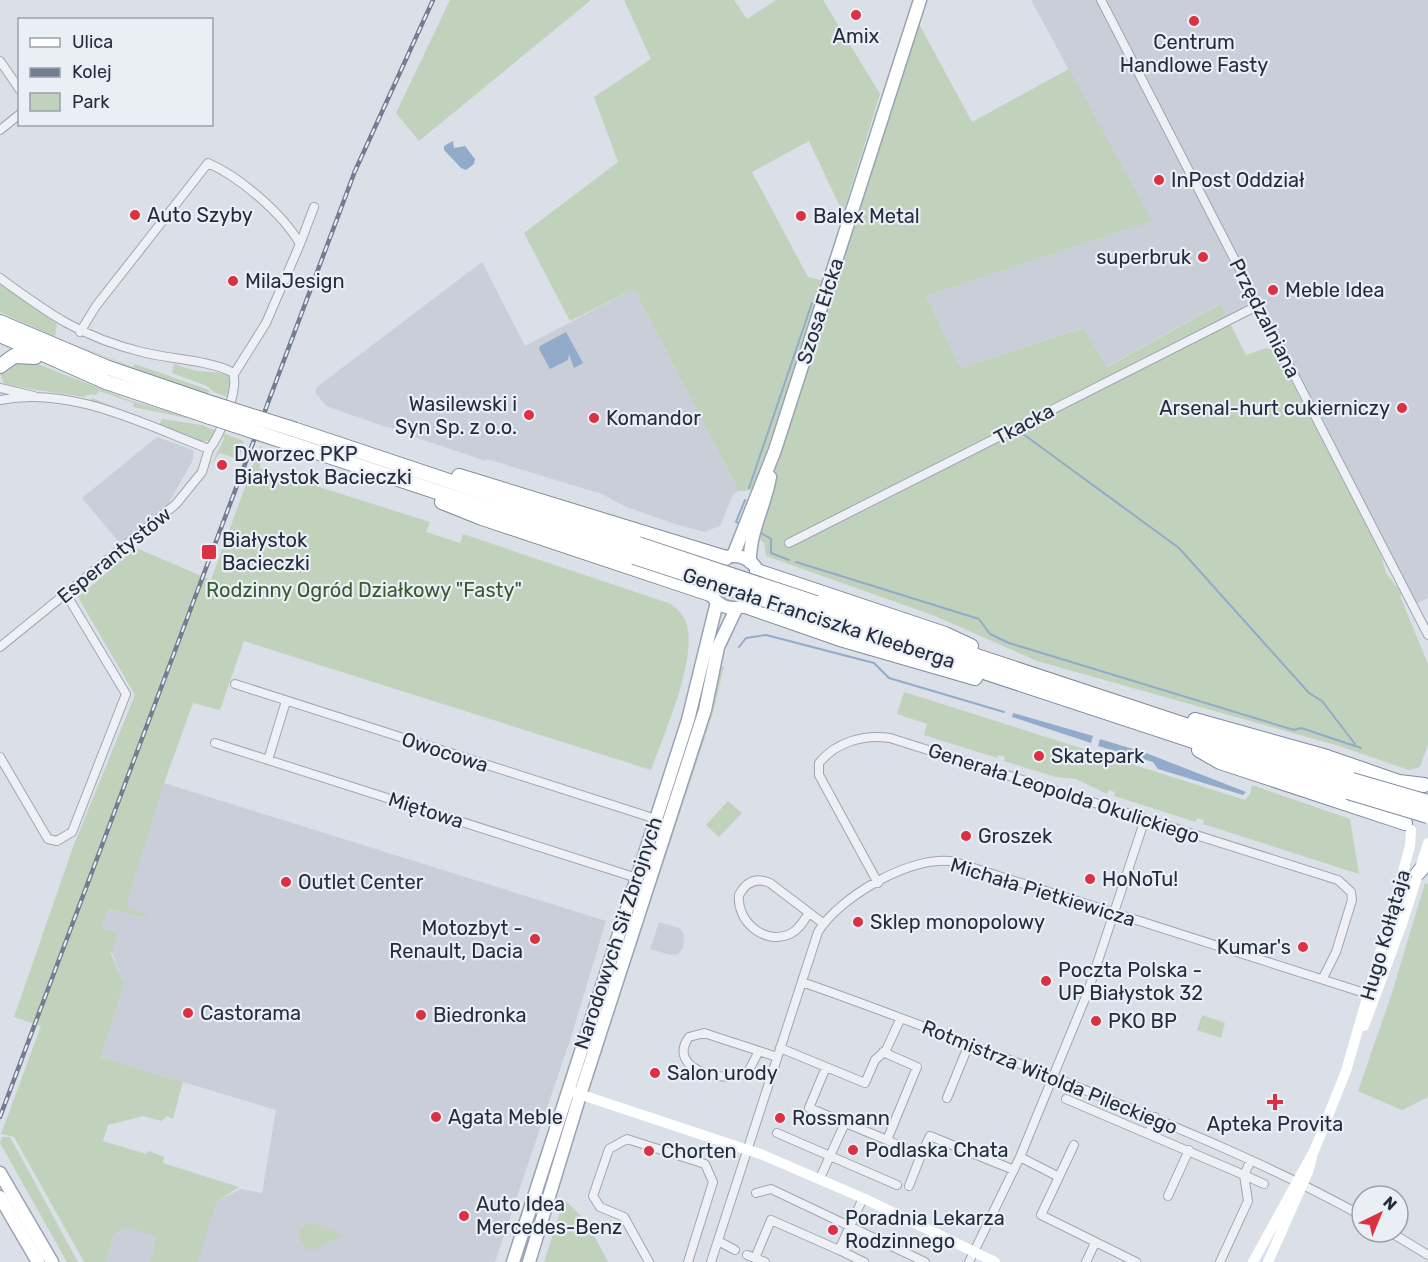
<svg xmlns="http://www.w3.org/2000/svg" width="1428" height="1262" viewBox="0 0 1428 1262" font-family="Rubik,sans-serif">
  <style>
    .built { fill: #c9ced9 }
    .green { fill: #c0d2bb }
    .water { fill: #92abcb }
    .lines { fill: none; stroke-linecap: round; stroke-linejoin: round }
    .stream { stroke: #92abcb; stroke-width: 2 }
    .street-casing { stroke: #a0a6b1; stroke-width: 10 }
    .primary-casing { stroke: #99a3b4; stroke-width: 15 }
    .highway-casing { stroke: #818b9f; stroke-width: 16 }
    .street { stroke: #eef0f5; stroke-width: 8 }
    .secondary { stroke: #fff; stroke-width: 10 }
    .primary { stroke: #fff; stroke-width: 12 }
    .highway { stroke: #fff; stroke-width: 14 }
    .rail-casing { stroke: #737d92; stroke-width: 4.5 }
    .rail { stroke: #eaeef5; stroke-width: 2; stroke-dasharray: 7; stroke-linecap: butt }
    .highway-bridge-casing { stroke: #818b9f; stroke-width: 16; stroke-linecap: butt }
    .highway-bridge { stroke: #fff; stroke-width: 14 }
    .poi-dot { fill: #da3244; stroke: #eaeef5; stroke-width: 2 }
    .labels { text-anchor: middle; stroke-width: 4.5; stroke-linejoin: round; paint-order: stroke }
    .poi-label { font-size: 20px; fill: #242c3e; stroke: #eaeef5; text-anchor: start }
    .street-label { font-size: 20px; fill: #242c3e; stroke: #eaeef5 }
    .park-label { font-size: 20px; fill: #365b30; stroke: #eaeef5 }
  </style>
  <rect width="100%" height="100%" fill="#dbdfe7"/>
  <path class="built" d="M1031 0H1428V598L1416 604 1263 304 1227 320 1219 304 1106 367 1082 328 961 368 926 296 1151 221Z
    M482 262 525 346 634 289 739 491 733 495 720 526 704 532 675 524 624 506 602 494 487 459 486 461 411 436 407 431 386 427 326 406 315 392 317 387Z
    M157 437 193 450V460L166 508 125 543 117 540 82 498Z
    M164 783 606 921 572 1034 495 1262H197L215 1202 241 1189 262 1193 276 1110 101 1057 124 983 102 928 108 909 145 918V914L125 907Z
    M659 922 679 928 684 934 683 948 678 954 671 955 650 949Z
    M126 1228 158 1236 150 1262H106L114 1234Z"/>
  <path class="green" d="M450 0H591L419 141 396 113Z
    M624 0H734L747 19 776 0H823L880 94 843 213 809 141 752 172 808 277 825 281 753 490 739 491 634 289 570 321 524 233 618 162 594 97 651 59Z
    M918 22 972 122 1069 69 1152 221 926 296 961 368 1083 328 1107 367 1220 304 1246 355 1266 348 1272 349 1285 368 1381 554 1386 573 1402 594 1400 596 1428 664V744L1420 767 1409 770 1339 746 1037 661 935 616 766 556 764 543 757 537 781 450Z
    M0 284 57 324 55 337 133 367 135 364 209 390 208 394C137 370 68 344 0 312Z
    M25 359 132 401 201 421 133 407 134 403 99 391 96 395 90 394 84 397 4 385 0 373 4 365Z
    M174 364 196 371 226 373C235 381 231 388 227 397L214 392 207 386 172 373Z
    M92 398 159 425 162 419 202 425 216 431 209 441H199L90 401Z
    M223 433 244 441 240 455 237 454 235 458 220 453 211 465 224 439Z
    M260 446 265 450 259 468 430 522 426 532 460 543 463 534 671 604C675 608 681 612 684 618 702 650 663 736 651 770L244 641 220 710 193 703 164 783 126 906 146 914 145 918 108 909 102 928 117 934 111 954 124 983 101 1057 183 1082 173 1119 167 1116 161 1121 144 1116 108 1125 103 1141 146 1154 149 1151 164 1157 163 1163 239 1187 216 1202 198 1262H150L157 1236 126 1228 114 1234 106 1262H84L14 1137 1 1134 41 1026 14 1017 73 847 135 695 78 597 136 548 211 580Z
    M724 666 713 713 618 1001V993L719 667Z
    M904 692 1245 800 1250 794 1252 785 1350 819 1359 874 1203 824 1204 820 1197 818 1196 822 1114 796 1115 792 1109 790 1107 794 1076 779 1056 777 1004 761 1005 757 998 755 997 758 924 735 927 724 897 714Z
    M728 801 742 813 719 837 706 825Z
    M1425 883 1428 884V1097L1402 1110 1358 1091 1391 996Z
    M1202 1015 1225 1023 1221 1038 1197 1030Z
    M2 1137H10L78 1262H67L0 1143Z
    M564 1199 587 1222 608 1262H544Z
    M312 1223 342 1235 315 1250 307 1249 300 1239 299 1231 307 1224Z"/>
  <path class="water" d="M453 141 454 148 465 146 475 159 474 164 466 170 461 168 444 150V146Z
    M566 332 583 363 574 368 569 354 568 360 550 369 539 349 540 346Z
    M1013 713 1093 736 1091 743 1012 717Z
    M1100 739 1146 753 1246 792 1243 795 1158 769 1153 762 1098 746Z"/>
  <g class="lines">
    <path class="stream" d="M1023 434 1179 548 1309 693 1322 701 1355 744
      M749 488 812 303
      M739 523 736 522 745 500
      M761 533 771 539V553L789 560
      M796 562 979 619 990 634 1009 643 1294 730 1301 728 1361 748
      M739 647 746 638 766 635 874 663 889 678 1004 712"/>
    <defs>
      <path id="street" d="M1101 0 1428 635
        M0 61 20 90
        M0 130 20 114
        M300 244 314 207
        M0 278C49 314 81 337 142 352 168 359 208 360 232 372 241 385 220 437 209 449
        M80 332 96 306 208 163C240 177 283 214 300 244L266 323 234 374
        M0 388 34 396
        M0 400C72 386 143 424 209 449
        M789 543 1259 305
        M0 647 176 504 202 472 209 449
        M235 684 656 819
        M215 743 637 878
        M0 757 48 839 57 841 72 832 126 694 66 594
        M268 760 286 701
        M878 883 819 775V763C836 742 864 734 890 738L1338 880 1351 892 1352 900 1336 952 1323 978
        M809 913C804 920 799 930 790 934 764 946 736 920 739 895 746 882 756 877 770 883L824 924
        M802 982C890 1013 978 1047 1065 1082 1166 1123 1267 1163 1362 1216
        M780 1048 865 1083 875 1060 886 1050 899 1022
        M759 1051 704 1033 689 1037C665 1070 727 1085 748 1072L759 1051 777 1057
        M826 1067 809 1108 887 1140 917 1067 883 1052
        M947 1098 969 1044
        M1066 1099 1244 1175 1248 1201 1220 1262
        M777 1133 897 1185
        M1149 1133 1155 1117
        M887 1140 921 1155 930 1136 1014 1170
        M1074 1145 1041 1215 1136 1262
        M1020 1157 1059 1177
        M1251 1160 1244 1175 1264 1184
        M820 1178 845 1123
        M909 1186 921 1155
        M756 1193 771 1189 925 1262
        M1168 1196 1189 1150
        M1390 1232 1428 1255
        M718 1241 735 1250
        M839 1250 864 1262
        M747 1255 765 1262
        M755 1258 771 1220 839 1250 863 1198
        M649 1262 624 1217 600 1207 593 1196 609 1149 627 1139 705 1164 713 1182 688 1262
        M711 1262 818 932C839 897 914 853 955 862L1371 995
        M969 1262 1020 1157 1087 994 1145 819
        M1086 1262 1095 1243"/>
      <path id="primary" d="M708 582a26 26 0 1 1 52 0a26 26 0 1 1-52 0Z
        M733 556 775 450 920 0
        M750 562C749 533 765 506 770 477
        M0 1173 52 1262
        M0 1197 38 1262
        M513 1262 688 720 717 602
        M529 1262 580 1095 705 710 718 647 736 609"/>
      <path id="highway" d="M0 322 106 367 214 404
        M0 335 106 382 210 417
        M0 366 14 356 35 357
        M296 430 638 544
        M292 444 634 557
        M459 476 726 558
        M442 502 482 518 710 594
        M757 571 945 634 971 646
        M816 603 1352 780
        M745 606 840 639 975 678
        M811 615 1348 792
        M1195 720 1327 757 1399 782 1424 785
        M1199 750 1220 762 1405 823
        M1418 873 1428 861"/>
    </defs>
    <use href="#street" class="street-casing"/>
    <use href="#primary" class="primary-casing"/>
    <use href="#highway" class="highway-casing"/>
    <use href="#street" class="street"/>
    <path class="secondary" d="M1364 1026 1402 924 1428 843
      M573 1092 763 1155 863 1198 995 1262
      M1253 1262 1314 1151 1346 1071 1400 883 1410 846 1411 830
      M1268 1262 1308 1172 1312 1158"/>
    <use href="#primary" class="primary"/>
    <use href="#highway" class="highway"/>
    <defs>
      <path id="rail" d="M0 1117 355 171 433 0"/>
    </defs>
    <use href="#rail" class="rail-casing"/>
    <use href="#rail" class="rail"/>
    <defs>
      <path id="highway-bridge" d="M214 404 296 430
        M210 417 292 444
        M638 544 816 603
        M634 557 811 615
        M1352 780 1428 802
        M1348 792 1428 816"/>
    </defs>
    <use href="#highway-bridge" class="highway-bridge-casing"/>
    <use href="#highway-bridge" class="highway-bridge"/>
  </g>
  <g class="poi-dot">
    <circle cx="856" cy="15" r="6"/>
    <circle cx="1194" cy="21" r="6"/>
    <circle cx="1159" cy="180" r="6"/>
    <circle cx="135" cy="215" r="6"/>
    <circle cx="801" cy="216" r="6"/>
    <circle cx="1203" cy="257" r="6"/>
    <circle cx="233" cy="281" r="6"/>
    <circle cx="1273" cy="290" r="6"/>
    <circle cx="1402" cy="408" r="6"/>
    <circle cx="529" cy="415" r="6"/>
    <circle cx="594" cy="418" r="6"/>
    <circle cx="222" cy="465" r="6"/>
    <rect x="201" y="544" width="16" height="16" rx="3"/>
    <circle cx="1039" cy="756" r="6"/>
    <circle cx="966" cy="836" r="6"/>
    <circle cx="1090" cy="879" r="6"/>
    <circle cx="286" cy="882" r="6"/>
    <circle cx="858" cy="922" r="6"/>
    <circle cx="535" cy="939" r="6"/>
    <circle cx="1303" cy="947" r="6"/>
    <circle cx="1046" cy="981" r="6"/>
    <circle cx="188" cy="1013" r="6"/>
    <circle cx="421" cy="1015" r="6"/>
    <circle cx="1096" cy="1021" r="6"/>
    <circle cx="655" cy="1073" r="6"/>
    <path d="M1272 1093h6v6h6v6h-6v6h-6v-6h-6v-6h6z"/>
    <circle cx="436" cy="1117" r="6"/>
    <circle cx="780" cy="1118" r="6"/>
    <circle cx="853" cy="1150" r="6"/>
    <circle cx="649" cy="1151" r="6"/>
    <circle cx="464" cy="1216" r="6"/>
    <circle cx="833" cy="1230" r="6"/>
  </g>
  <g class="labels">
    <g class="poi-label">
      <text x="856" y="43" text-anchor="middle">Amix</text>
      <text x="1194" y="49" text-anchor="middle">Centrum<tspan x="1194" dy="23">Handlowe Fasty</tspan></text>
      <text x="1171" y="187">InPost Oddział</text>
      <text x="147" y="222">Auto Szyby</text>
      <text x="813" y="223">Balex Metal</text>
      <text x="1191" y="264" text-anchor="end">superbruk</text>
      <text x="245" y="288">MilaJesign</text>
      <text x="1285" y="297">Meble Idea</text>
      <text x="517" y="411" text-anchor="end">Wasilewski i<tspan x="517" dy="23">Syn Sp. z o.o.</tspan></text>
      <text x="1390" y="415" text-anchor="end">Arsenal-hurt cukierniczy</text>
      <text x="606" y="425">Komandor</text>
      <text x="234" y="461">Dworzec PKP<tspan x="234" dy="23">Białystok Bacieczki</tspan></text>
      <text x="222" y="547">Białystok<tspan x="222" dy="23">Bacieczki</tspan></text>
      <text x="1051" y="763">Skatepark</text>
      <text x="978" y="843">Groszek</text>
      <text x="1102" y="886">HoNoTu!</text>
      <text x="298" y="889">Outlet Center</text>
      <text x="870" y="929">Sklep monopolowy</text>
      <text x="523" y="935" text-anchor="end">Motozbyt -<tspan x="523" dy="23">Renault, Dacia</tspan></text>
      <text x="1291" y="954" text-anchor="end">Kumar's</text>
      <text x="1058" y="977">Poczta Polska -<tspan x="1058" dy="23">UP Białystok 32</tspan></text>
      <text x="200" y="1020">Castorama</text>
      <text x="433" y="1022">Biedronka</text>
      <text x="1108" y="1028">PKO BP</text>
      <text x="667" y="1080">Salon urody</text>
      <text x="448" y="1124">Agata Meble</text>
      <text x="792" y="1125">Rossmann</text>
      <text x="1275" y="1131" text-anchor="middle">Apteka Provita</text>
      <text x="865" y="1157">Podlaska Chata</text>
      <text x="661" y="1158">Chorten</text>
      <text x="476" y="1211">Auto Idea<tspan x="476" dy="23">Mercedes-Benz</tspan></text>
      <text x="845" y="1225">Poradnia Lekarza<tspan x="845" dy="23">Rodzinnego</tspan></text>
    </g>
    <g class="street-label">
      <text transform="translate(820 311) rotate(-72)" y="7">Szosa Ełcka</text>
      <text transform="translate(1265 318) rotate(63)" y="7">Przędzalniana</text>
      <text transform="translate(1024 424) rotate(-28)" y="7">Tkacka</text>
      <text transform="translate(114 555) rotate(-39)" y="7">Esperantystów</text>
      <text transform="translate(819 618) rotate(18)" y="7">Generała Franciszka Kleeberga</text>
      <text transform="translate(445 752) rotate(18)" y="7">Owocowa</text>
      <text transform="translate(1064 793) rotate(18)" y="7">Generała Leopolda Okulickiego</text>
      <text transform="translate(426 810) rotate(18)" y="7">Miętowa</text>
      <text transform="translate(1043 892) rotate(17)" y="7">Michała Pietkiewicza</text>
      <text transform="translate(618 933) rotate(-72)" y="7">Narodowych Sił Zbrojnych</text>
      <text transform="translate(1385 935) rotate(-74)" y="7">Hugo Kołłątaja</text>
      <text transform="translate(1050 1077) rotate(22)" y="7">Rotmistrza Witolda Pileckiego</text>
    </g>
    <g class="park-label">
      <text x="364" y="597">Rodzinny Ogród Działkowy "Fasty"</text>
    </g>
  </g>
  <rect x="18" y="18" width="195" height="108" fill="#eaeef5" stroke="#9ba0ac" stroke-width="1.5"/>
  <rect x="30" y="38" width="30" height="9" fill="#ffffff" stroke="#9ba0ac" stroke-width="1.5"/>
  <text x="72" y="48" font-size="18" fill="#242c3e">Ulica</text>
  <rect x="30" y="68" width="30" height="9" fill="#737d92" stroke="#9ba0ac" stroke-width="1.5"/>
  <text x="72" y="78" font-size="18" fill="#242c3e">Kolej</text>
  <rect x="30" y="93" width="30" height="18" fill="#c0d2bb" stroke="#9ba0ac" stroke-width="1.5"/>
  <text x="72" y="108" font-size="18" fill="#242c3e">Park</text>
  <g transform="translate(1380 1214) rotate(43)"><circle r="28" fill="#eaeef5" stroke="#9ba0ac" stroke-width="1.5"/>
  <path d="M0-4.5L10 22L0 15L-10 22Z" fill="#da3244"/>
  <text y="-9" font-size="16" font-weight="bold" text-anchor="middle" fill="#242c3e">N</text>
  </g>
</svg>
